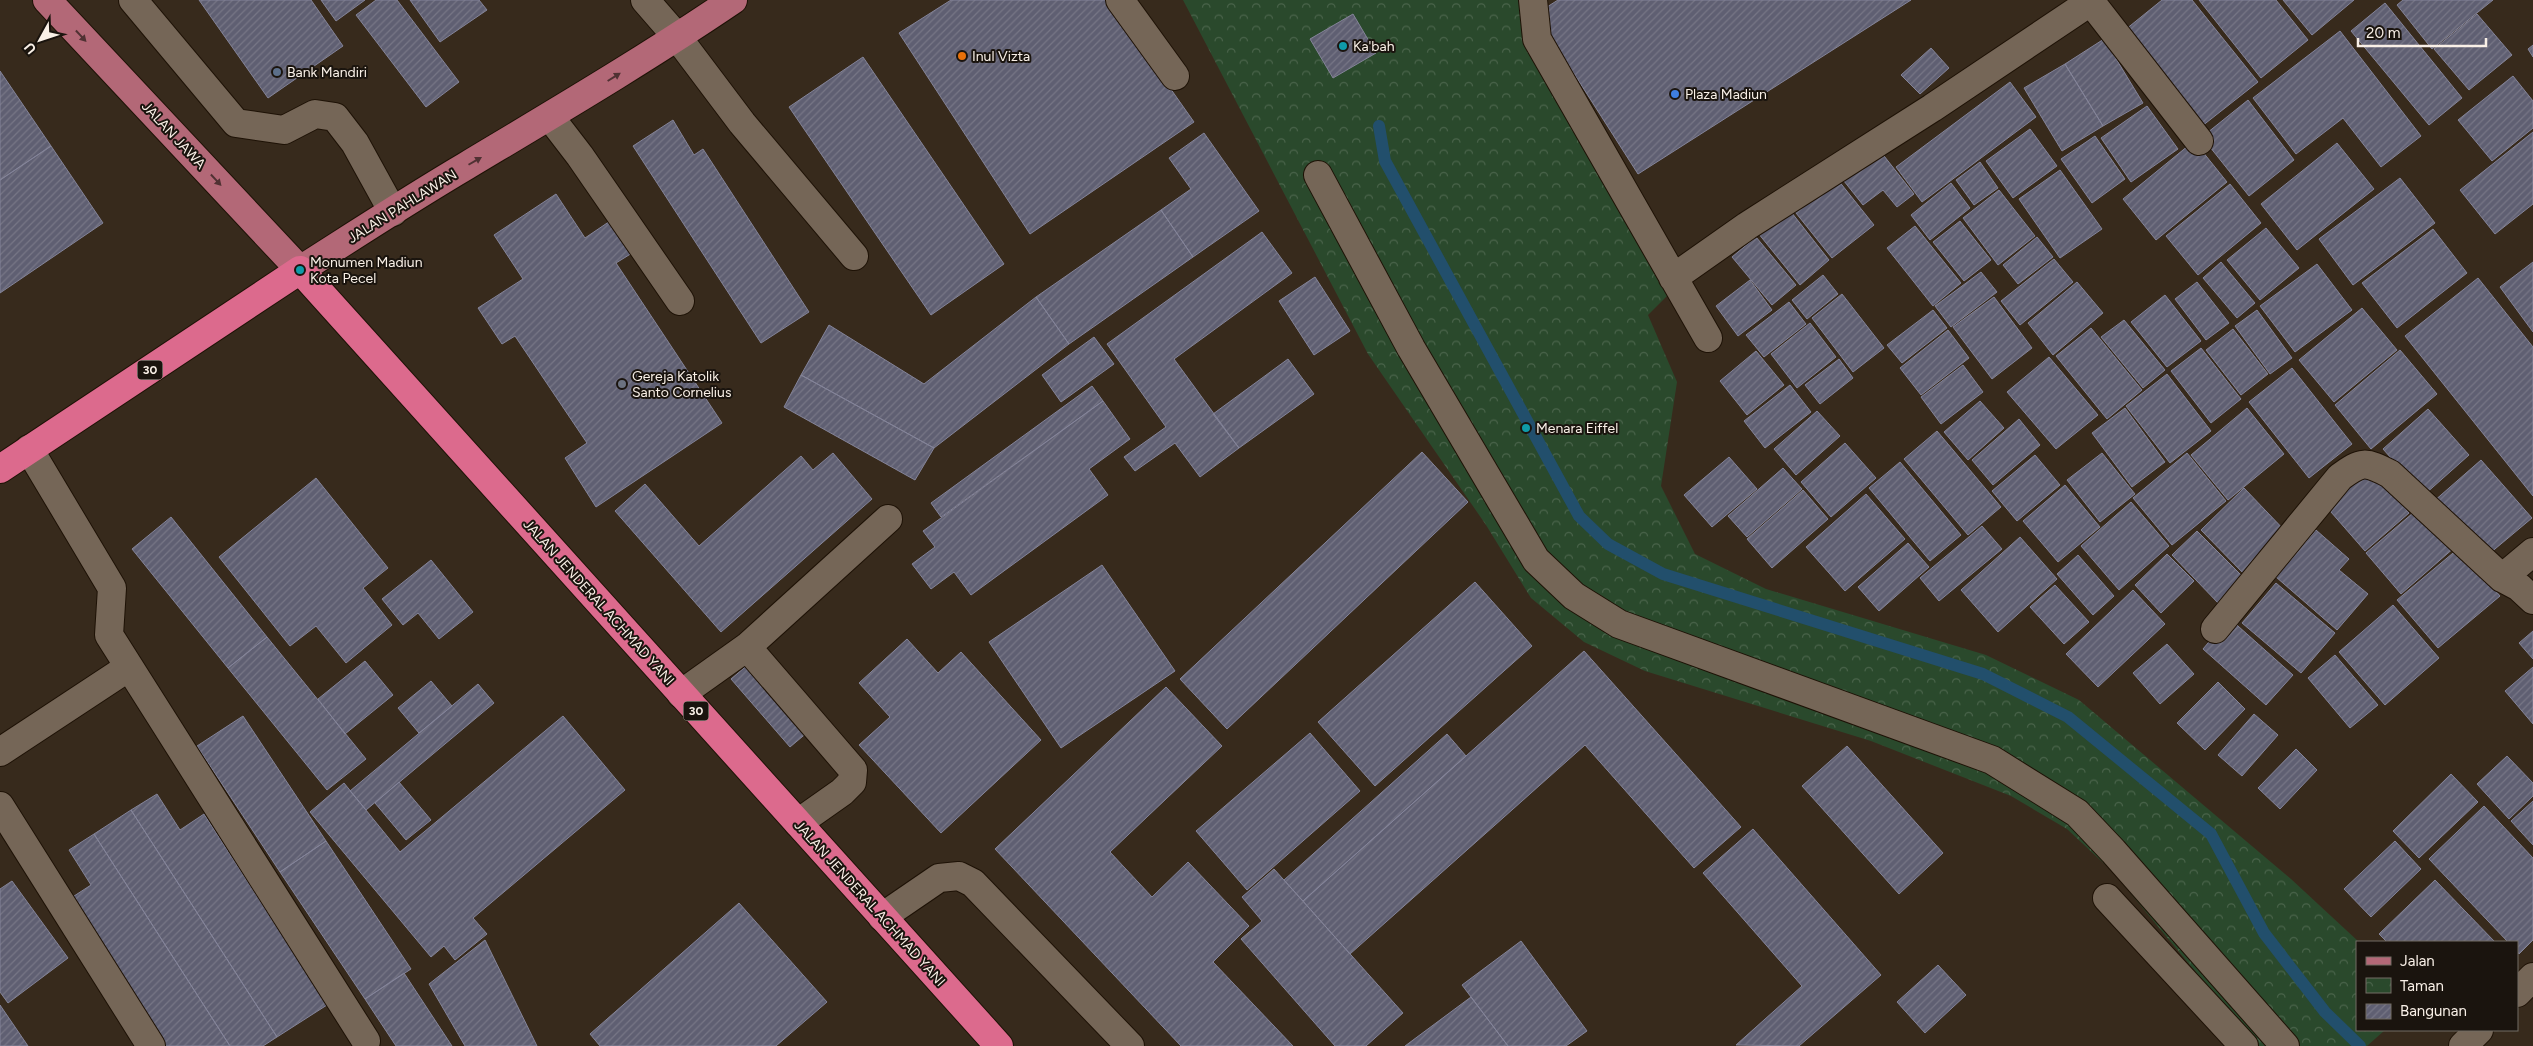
<svg xmlns="http://www.w3.org/2000/svg" width="2533" height="1046" viewBox="0 0 2533 1046" font-family="Figtree,sans-serif">
  <style>
    .park { fill: url(#park-crowns) }
    .lines { fill: none; stroke-linecap: round; stroke-linejoin: round }
    .stream { stroke: #224f6c; stroke-width: 12 }
    .building { fill: url(#building-hatch); stroke: #848499 }
    .minor-casing { stroke: #1e1206; stroke-width: 30 }
    .major-casing { stroke: #1e1206; stroke-width: 30 }
    .highway-casing { stroke: #1e1206; stroke-width: 30 }
    .minor { stroke: #756657; stroke-width: 28 }
    .major { stroke: #b36877; stroke-width: 28 }
    .highway { stroke: #dc6a8d; stroke-width: 28 }
    .oneway { fill: #503133 }
    .culture-dot { fill: #0f9aa8; stroke: #1a140e; stroke-width: 2 }
    .food-dot { fill: #e8710a; stroke: #1a140e; stroke-width: 2 }
    .service-dot { fill: #5c6f8a; stroke: #1a140e; stroke-width: 2 }
    .shop-dot { fill: #3f7fe0; stroke: #1a140e; stroke-width: 2 }
    .worship-dot { fill: #6b7280; stroke: #1a140e; stroke-width: 2 }
    .labels { text-anchor: middle; stroke-width: 4; stroke-linejoin: round; paint-order: stroke }
    .shield { fill: #1a140e; stroke: #b6aea6; stroke-width: 1 }
    .shield-label { font-size: 12px; font-weight: bold; fill: #f9f0e7 }
    .poi-label { font-size: 14px; fill: #f9f0e7; stroke: #1a140e; text-anchor: start }
    .street-label { font-size: 14px; fill: #f9f0e7; stroke: #1a140e }
  </style>
  <defs>
    <pattern id="park-crowns" width="20" height="18" patternUnits="userSpaceOnUse" patternTransform="scale(1.25)"><rect width="20" height="18" fill="#2a492c"/><path d="M2 6a3 3 0 1 1 6 0M12 15a3 3 0 1 1 6 0" fill="none" stroke="#4a644b"/></pattern>
    <pattern id="building-hatch" width="6" height="6" patternUnits="userSpaceOnUse" patternTransform="scale(1.25)"><rect width="6" height="6" fill="#5f5f72"/><path d="M-1 1l2-2M0 6l6-6M5 7l2-2" fill="none" stroke="#777686"/></pattern>
  </defs>
  <rect width="100%" height="100%" fill="#372a1c"/>
  <path class="park" d="M1183 0H1518L1689 274 1648 315 1677 382 1661 486 1695 554 1766 589 1986 655 2079 700 2291 879 2359 942H2357V1030H2385L2367 1046H2257L2112 871 2067 829 2011 796 1871 741 1645 671 1584 642 1531 598 1486 525 1368 354Z"/>
  <g class="lines">
    <path class="stream" d="M1379 126 1385 161 1579 516 1608 544 1663 574 1983 674 2068 717 2211 834 2264 933 2325 1012 2360 1046"/>
  </g>
  <path class="building" d="M199 0H311L343 46 268 98Z
    M321 0H365L336 21Z
    M376 0H397L459 82 426 107 356 15Z
    M410 0H479L487 10 440 42Z
    M951 0H1108L1194 122 1030 234 899 33Z
    M1558 0H1911L1638 174 1536 14Z
    M2162 0H2192L2258 82 2197 130 2120 34Z
    M2199 0H2276L2308 40 2261 78Z
    M2283 0H2354L2312 35Z
    M2403 0H2493L2432 49 2397 5Z
    M2385 3 2462 98 2429 125 2351 31Z
    M1353 14 1376 53 1333 78 1310 39Z
    M2477 14 2512 55 2469 90 2434 49Z
    M2340 31 2421 136 2381 167 2343 118 2296 154 2253 98Z
    M2104 39 2143 103 2103 126 2065 64Z
    M2533 45V57L2528 49Z
    M1931 48 1949 68 1920 94 1901 75Z
    M863 57 1004 264 931 315 789 107Z
    M2065 64 2103 126 2062 151 2024 88Z
    M0 71 51 146 0 180Z
    M2513 76 2533 101V128L2492 161 2458 120Z
    M2010 82 2036 117 1922 202 1896 167Z
    M2248 100 2294 160 2249 196 2202 137Z
    M2147 106 2178 149 2131 182 2101 138Z
    M673 120 694 155 703 149 809 312 761 343 633 146Z
    M2030 129 2057 166 2013 198 1986 161Z
    M2533 132V204L2495 234 2460 190Z
    M1204 133 1259 211 1193 257 1161 210 1191 189 1169 158Z
    M2095 136 2125 179 2092 203 2061 159Z
    M2194 141 2227 182 2156 240 2123 199Z
    M2337 143 2374 189 2297 250 2261 204Z
    M51 146 103 223 0 293V180Z
    M1877 147 1914 194 1897 207 1883 190 1863 205 1840 176Z
    M1980 162 1998 188 1974 205 1956 180Z
    M2060 170 2102 229 2060 258 2019 199Z
    M1834 175 1874 225 1832 258 1792 208Z
    M2400 178 2435 223 2353 285 2319 239Z
    M1951 183 1970 208 1930 240 1911 215Z
    M2230 184 2261 223 2198 275 2166 236Z
    M1999 190 2035 236 1998 265 1963 218Z
    M556 194 585 238 616 217 637 250 616 263 722 423 596 507 565 458 587 443 515 336 502 344 478 308 523 279 494 235Z
    M1788 208 1829 260 1800 285 1758 233Z
    M1161 210 1193 257 1069 344 1036 297Z
    M1960 221 1991 260 1964 281 1933 242Z
    M1915 226 1961 283 1933 306 1887 248Z
    M2266 228 2299 268 2260 300 2227 260Z
    M2433 229 2467 273 2397 328 2362 283Z
    M1262 232 1292 273 1174 359 1239 448 1200 477 1175 443 1135 471 1124 457 1166 427 1107 344Z
    M1756 237 1796 285 1772 305 1732 257Z
    M2037 237 2053 257 2018 284 2003 265Z
    M2054 259 2073 282 2020 325 2001 301Z
    M2221 262 2255 303 2237 318 2203 278Z
    M2533 262V332L2500 287Z
    M2317 264 2352 310 2295 352 2260 306Z
    M1981 272 1997 292 1951 327 1935 306Z
    M1823 275 1838 294 1807 319 1792 300Z
    M1315 277 1350 331 1314 355 1279 301Z
    M2478 278 2533 347V496L2405 336Z
    M1750 280 1772 310 1738 336 1716 306Z
    M2077 282 2103 313 2053 355 2028 323Z
    M2197 282 2229 323 2206 340 2175 299Z
    M1842 294 1884 348 1853 372 1812 318Z
    M2165 295 2201 341 2167 367 2131 322Z
    M1036 297 1069 344 934 448 801 375 829 325 924 384Z
    M1994 297 2032 348 1992 379 1953 327Z
    M1789 302 1806 324 1764 357 1746 335Z
    M2362 308 2397 350 2334 402 2299 360Z
    M1933 310 1947 328 1902 363 1887 345Z
    M2257 310 2292 358 2270 374 2235 326Z
    M2124 320 2165 370 2143 388 2101 337Z
    M1810 323 1836 357 1797 388 1771 354Z
    M2091 328 2142 390 2107 419 2056 356Z
    M2233 329 2268 374 2241 395 2206 350Z
    M1948 330 1969 358 1921 395 1900 368Z
    M1094 337 1114 364 1061 402 1042 375Z
    M2201 348 2241 399 2211 423 2171 371Z
    M2400 350 2437 394 2371 449 2335 405Z
    M1756 351 1784 385 1747 415 1720 381Z
    M2049 357 2098 415 2056 449 2007 392Z
    M1288 359 1314 394 1239 448 1213 414Z
    M1839 359 1853 378 1820 404 1805 385Z
    M1963 365 1983 392 1941 424 1921 397Z
    M2292 368 2352 444 2309 478 2249 402Z
    M2167 374 2211 431 2170 463 2126 406Z
    M801 375 934 448 915 480 784 407Z
    M1790 385 1811 412 1765 448 1744 421Z
    M1092 386 1103 401 941 517 931 503Z
    M1103 401 1130 439 1089 469 1108 495 971 595 954 572 931 589 912 564 935 547 923 531Z
    M1980 401 2004 428 1968 460 1944 432Z
    M2125 408 2165 462 2132 487 2092 433Z
    M2247 408 2284 454 2228 500 2191 455Z
    M2428 409 2469 455 2424 495 2383 449Z
    M1817 411 1840 436 1796 475 1774 449Z
    M2019 419 2040 445 1993 485 1972 460Z
    M1937 431 2001 507 1968 535 1904 459Z
    M1845 443 1876 478 1831 517 1801 482Z
    M1422 452 1468 502 1227 729 1180 679Z
    M833 453 872 499 721 632 615 511 645 484 699 546 801 456 813 470Z
    M2102 453 2135 494 2100 522 2067 480Z
    M2187 453 2226 501 2172 545 2133 498Z
    M2035 455 2060 485 2017 521 1992 491Z
    M1729 457 1757 489 1712 527 1684 495Z
    M2481 460 2532 518 2483 559 2433 502Z
    M1900 462 1961 535 1930 561 1869 488Z
    M2369 465 2409 513 2365 551 2324 504Z
    M1783 468 1802 489 1747 537 1728 516Z
    M316 478 388 568 363 588 392 625 346 663 316 626 290 646 219 557Z
    M2065 485 2100 527 2058 562 2023 521Z
    M2244 488 2288 534 2245 575 2201 530Z
    M1803 490 1828 519 1772 568 1747 539Z
    M1866 494 1905 539 1845 591 1806 547Z
    M2131 502 2169 546 2119 590 2081 546Z
    M2420 507 2455 547 2401 594 2366 553Z
    M171 517 267 637 228 668 132 549Z
    M1982 526 2002 549 1939 601 1920 578Z
    M2316 530 2349 559 2339 570 2368 594 2337 630 2276 577Z
    M2197 531 2245 579 2219 604 2172 555Z
    M2020 537 2057 579 1998 632 1961 590Z
    M1908 543 1929 567 1879 611 1858 587Z
    M2459 548 2500 596 2438 648 2397 600Z
    M2167 554 2194 581 2161 613 2135 585Z
    M2078 555 2114 596 2093 615 2057 574Z
    M431 560 473 612 439 639 418 613 403 625 382 599Z
    M1102 565 1175 671 1061 748 989 642Z
    M1475 582 1532 646 1375 786 1318 722Z
    M2276 583 2335 633 2301 673 2242 623Z
    M2055 585 2089 622 2064 644 2030 607Z
    M2133 590 2165 624 2098 687 2066 654Z
    M2393 605 2439 658 2385 705 2339 652Z
    M2229 618 2293 675 2266 705 2203 649Z
    M2533 631V659L2519 643Z
    M267 637 366 759 327 790 228 668Z
    M907 639 938 673 961 652 1041 740 941 833 859 745 890 717 859 683Z
    M2167 644 2194 674 2160 704 2133 673Z
    M1584 651 1741 827 1694 868 1585 745 1350 954 1303 901Z
    M2335 655 2378 705 2350 728 2308 678Z
    M365 661 393 695 345 734 318 699Z
    M750 663 809 731 790 747 731 679Z
    M2533 667V724L2505 691Z
    M431 681 452 706 419 733 398 708Z
    M2218 682 2245 709 2205 750 2177 723Z
    M478 684 494 703 366 810 350 791Z
    M1166 687 1222 746 1110 852 1152 897 1188 862 1249 926 1213 962 1293 1046H1181L995 849Z
    M2254 714 2278 735 2242 776 2218 755Z
    M243 716 326 841 280 872 197 746Z
    M563 716 625 790 473 918 487 934 455 960 444 946 431 957 310 812 344 783 400 852Z
    M1310 733 1360 791 1247 890 1196 831Z
    M1447 734 1466 756 1303 901 1284 880Z
    M1847 746 1943 853 1899 894 1802 786Z
    M2296 749 2317 770 2280 809 2258 788Z
    M2507 756 2533 783V796L2509 819 2477 784Z
    M2451 774 2478 802 2419 858 2393 831Z
    M399 782 431 820 406 840 375 803Z
    M157 794 180 830 204 814 327 1005 277 1037 131 810Z
    M2533 801V845L2511 821Z
    M2484 806 2533 858V940L2519 954 2517 951V942H2508L2429 859Z
    M131 810 277 1037 263 1046H230L94 834Z
    M1753 829 1881 975 1799 1046 1736 1045 1802 986 1703 873Z
    M94 834 230 1046H165L71 898 91 885 69 850Z
    M326 841 411 969 365 999 280 872Z
    M2395 841 2421 869 2371 917 2344 889Z
    M1274 869 1403 1013 1366 1046H1335L1241 939 1262 921 1242 897Z
    M2435 880 2495 942H2387L2379 934Z
    M12 881 68 958 8 1003 0 992V889Z
    M739 903 827 1002 776 1046H600L590 1034Z
    M485 940 537 1046H465L429 984Z
    M1521 941 1587 1031 1566 1046H1508L1462 985Z
    M1938 965 1966 995 1925 1033 1897 1002Z
    M404 973 452 1046H396L365 999Z
    M1471 997 1508 1046H1405Z
    M0 1005 28 1046H0Z"/>
  <g class="lines">
    <defs>
      <path id="minor" d="M133 0 236 123 284 130 315 114 335 117 355 143 393 212
        M645 0 678 38 742 123 854 256
        M1120 0 1175 76
        M1533 0 1537 39 1708 338
        M2091 2 2199 141
        M550 117 580 156 680 301
        M1318 175 1411 348 1536 560 1574 596 1619 624 1992 760 2077 813 2113 851 2285 1046
        M1673 278 1747 226 1932 108 2093 0
        M29 449 112 588 109 635 366 1041
        M2502 578 2533 552
        M2215 629 2340 477C2362 461 2365 461 2390 474L2502 578 2519 587 2533 600
        M747 647 853 770 852 782 842 792 798 823
        M681 694 747 647 888 519
        M0 752 129 667
        M0 806 151 1046
        M2107 898 2244 1046
        M882 917 939 878 959 876 973 883 1130 1046
        M2517 993 2533 977
        M2463 1046 2479 1030"/>
      <path id="major" d="M47 0 300 270C355 235 410 199 466 166 556 112 646 59 733 0"/>
      <path id="highway" d="M0 469 300 270 999 1046"/>
    </defs>
    <use href="#minor" class="minor-casing"/>
    <use href="#major" class="major-casing"/>
    <use href="#highway" class="highway-casing"/>
    <use href="#minor" class="minor"/>
    <use href="#major" class="major"/>
    <use href="#highway" class="highway"/>
  </g>
  <defs><path id="oneway-solid" d="M-6-.8H1V-3.2L6.5 0L1 3.2V.8H-6Z" transform="scale(1.25)"/></defs>
  <g class="oneway">
    <use href="#oneway-solid" transform="translate(81 36) rotate(47)"/>
    <use href="#oneway-solid" transform="translate(614 77) rotate(-32)"/>
    <use href="#oneway-solid" transform="translate(475 161) rotate(-30)"/>
    <use href="#oneway-solid" transform="translate(216 180) rotate(47)"/>
  </g>
  <g class="culture-dot">
    <circle cx="1343" cy="46" r="5"/>
    <circle cx="300" cy="270" r="5"/>
    <circle cx="1526" cy="428" r="5"/>
  </g>
  <circle class="food-dot" cx="962" cy="56" r="5"/>
  <circle class="service-dot" cx="277" cy="72" r="5"/>
  <circle class="shop-dot" cx="1675" cy="94" r="5"/>
  <circle class="worship-dot" cx="622" cy="384" r="5"/>
  <g class="labels">
    <g class="shield">
      <rect x="137.5" y="360.5" width="25" height="19" rx="4"/>
      <rect x="683.5" y="701.5" width="25" height="19" rx="4"/>
    </g>
    <g class="shield-label">
      <text x="150" y="374">30</text>
      <text x="696" y="715">30</text>
    </g>
    <g class="poi-label">
      <text x="1353" y="51">Ka'bah</text>
      <text x="972" y="61">Inul Vizta</text>
      <text x="287" y="77">Bank Mandiri</text>
      <text x="1685" y="99">Plaza Madiun</text>
      <text x="310" y="267">Monumen Madiun<tspan x="310" dy="16">Kota Pecel</tspan></text>
      <text x="632" y="381">Gereja Katolik<tspan x="632" dy="16">Santo Cornelius</tspan></text>
      <text x="1536" y="433">Menara Eiffel</text>
    </g>
    <g class="street-label">
      <text transform="translate(174 135) rotate(47)" y="5">JALAN JAWA</text>
      <text transform="translate(402 206) rotate(-32)" y="5">JALAN PAHLAWAN</text>
      <text transform="translate(599 602) rotate(48)" y="5">JALAN JENDERAL ACHMAD YANI</text>
      <text transform="translate(870 903) rotate(48)" y="5">JALAN JENDERAL ACHMAD YANI</text>
    </g>
  </g>
  <rect x="2356" y="941" width="162" height="90" fill="#1a140e" stroke="#736c65"/>
  <rect x="2366" y="957" width="25" height="8" fill="#b36877" stroke="#736c65"/>
  <text x="2400" y="966" font-size="15" fill="#f9f0e7">Jalan</text>
  <rect x="2366" y="978" width="25" height="15" fill="url(#park-crowns)" stroke="#736c65"/>
  <text x="2400" y="991" font-size="15" fill="#f9f0e7">Taman</text>
  <rect x="2366" y="1004" width="25" height="15" fill="url(#building-hatch)" stroke="#736c65"/>
  <text x="2400" y="1016" font-size="15" fill="#f9f0e7">Bangunan</text>
  <g transform="translate(40 40) rotate(230)" stroke="#1a140e" stroke-width="4" paint-order="stroke">
  <path d="M0-4L9 19L0 12L-9 19Z" fill="#f9f0e7"/>
  <text y="-8" font-size="14" font-weight="bold" text-anchor="middle" fill="#f9f0e7">U</text>
  </g>
  <path d="M2358 38v8h128v-8" fill="none" stroke="#f9f0e7" stroke-width="2.5"/>
  <text x="2366" y="38" font-size="15" fill="#f9f0e7" stroke="#1a140e" stroke-width="4" paint-order="stroke">20 m</text>
</svg>
